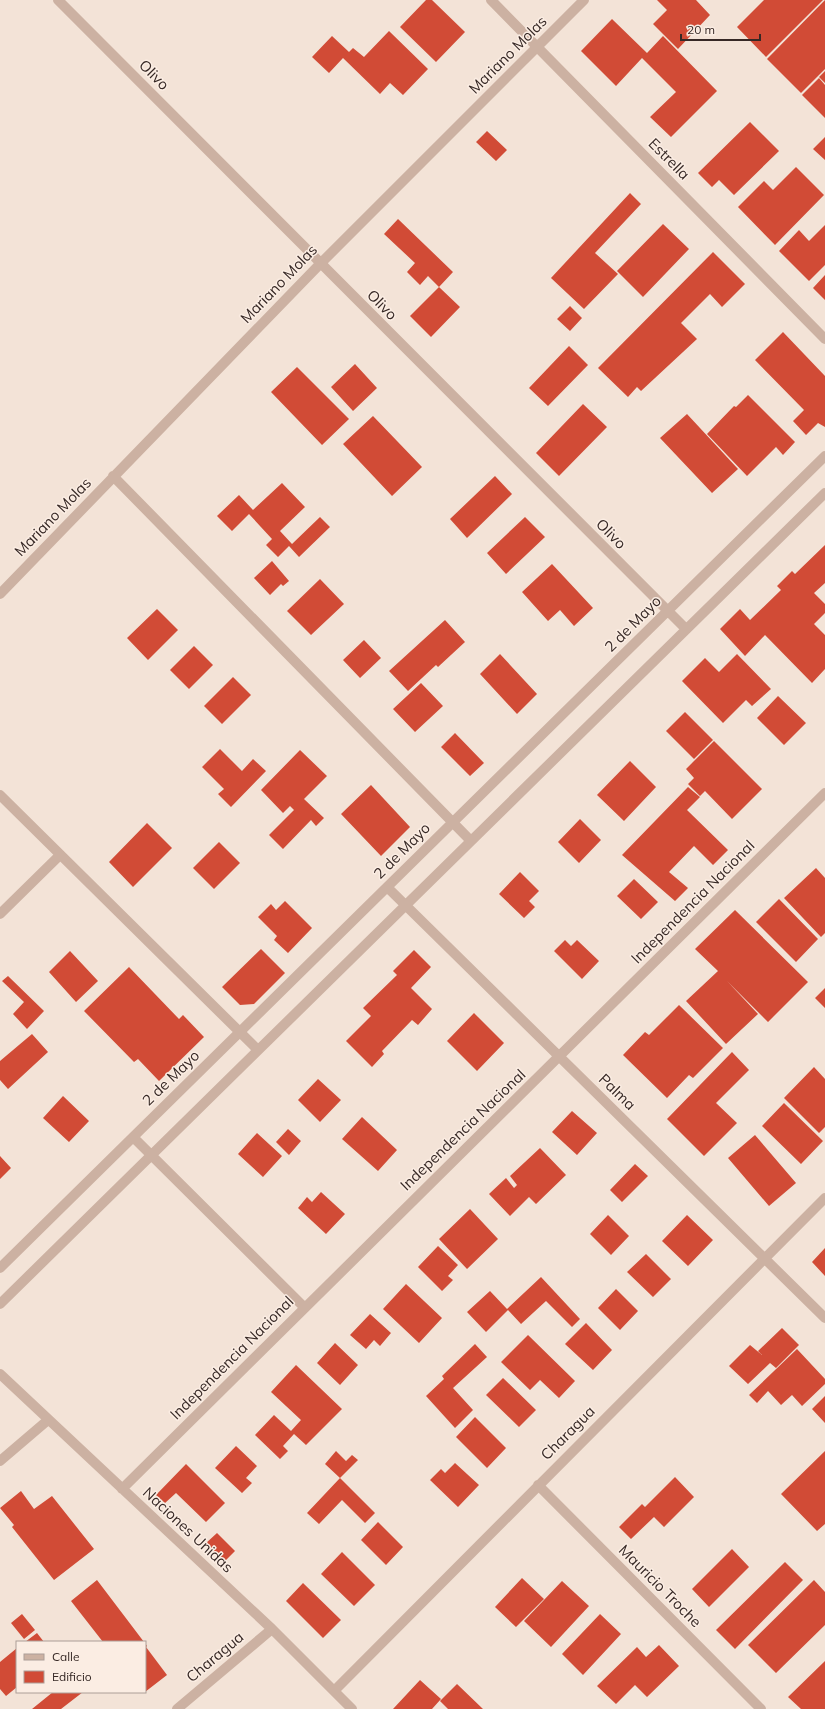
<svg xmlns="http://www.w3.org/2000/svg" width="825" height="1709" viewBox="0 0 825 1709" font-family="Mulish,sans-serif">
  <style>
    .building { fill: #d14b36 }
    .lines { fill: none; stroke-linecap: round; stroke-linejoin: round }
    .minor { stroke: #ccb1a2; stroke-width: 10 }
    .labels { text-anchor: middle; stroke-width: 3; stroke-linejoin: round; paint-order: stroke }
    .street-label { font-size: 15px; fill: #362825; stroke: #fbede3 }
  </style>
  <rect width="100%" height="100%" fill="#f3e3d7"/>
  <path class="building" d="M426 0H432L465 32 436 62 400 27Z
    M657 0H696L710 15 678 49 653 24 667 10Z
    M764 0H823L766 57 737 27Z
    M825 0V69L801 93 767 59Z
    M612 19 647 53 663 36 717 91 671 137 650 117 676 92 642 58 616 86 581 51Z
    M389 31 428 69 403 95 390 83 380 94 343 58 329 73 312 57 332 36 349 52 353 48 364 57Z
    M825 71V83L819 77Z
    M819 78 825 85V118L802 95Z
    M750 122 779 151 734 195 719 180 712 187 698 173Z
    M487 131 507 150 496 161 476 142Z
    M825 137V160L813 149Z
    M796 167 824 195 775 245 738 207 764 181 773 190Z
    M630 193 641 204 595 253 618 274 584 309 551 278Z
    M398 219 453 272 439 287 428 276 420 285 407 272 415 263 384 234Z
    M663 224 689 249 643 297 617 271Z
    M825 225V265L809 281 779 251 799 230 809 241Z
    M713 252 745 284 722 307 710 294 681 323 697 339 641 391 637 387 628 397 598 368Z
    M825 275V300L813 288Z
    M439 287 460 307 431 337 410 316Z
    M570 306 582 318 570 331 557 319Z
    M783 332 825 376V427L818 423 806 435 793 421 804 410 755 360Z
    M569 346 588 365 548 406 529 388Z
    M355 364 377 388 353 411 331 387Z
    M297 367 349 419 322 445 271 392Z
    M748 395 795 442 783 455 776 447 747 476 707 434 734 406 736 407Z
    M583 404 607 427 559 476 536 453Z
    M687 414 738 469 712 493 660 438Z
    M373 416 422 467 392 496 343 444Z
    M495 476 512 494 467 538 450 519Z
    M282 483 305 507 280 531 292 544 320 517 330 527 299 557 289 546 278 557 266 545 272 539 249 514 232 531 217 516 239 495 253 510Z
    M525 517 545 537 506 574 487 553Z
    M825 545V583L814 593 825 604V613L814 624 825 635V669L812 683 765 635 745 656 720 629 740 609 750 620 781 590 777 586 792 571 795 574Z
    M272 561 289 581 283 586 281 584 270 595 254 578Z
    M552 564 593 608 574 626 560 610 548 621 522 592Z
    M320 579 344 604 311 635 287 611Z
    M157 609 178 630 148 660 127 638Z
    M445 620 465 642 438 667 436 665 408 691 389 671Z
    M364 640 381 658 360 678 343 660Z
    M194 646 213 665 189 689 170 670Z
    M500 654 537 694 517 714 480 674Z
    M737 654 771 689 752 706 746 700 723 723 682 681 705 658 719 672Z
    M233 677 251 695 222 724 204 706Z
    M421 683 443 706 415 732 393 709Z
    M778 696 806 723 784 745 757 718Z
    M685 712 713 740 694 759 666 731Z
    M455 733 484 763 470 776 441 747Z
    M714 741 762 789 732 819 705 791 700 796 688 784 694 778 686 769Z
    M220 749 242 771 253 759 266 771 231 807 218 794 224 789 202 767Z
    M300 750 327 776 304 799 324 818 316 826 311 820 283 849 269 835 294 810 290 806 283 813 261 790Z
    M630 761 656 787 624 821 597 795Z
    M371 785 410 827 381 856 341 814Z
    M688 787 700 797 687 810 728 850 713 865 694 846 669 872 688 888 675 901 622 855Z
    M580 819 601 840 579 863 558 842Z
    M147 823 172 848 133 887 109 862Z
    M219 842 240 863 214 889 193 868Z
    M816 868 825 878V933L821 937 784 898Z
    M520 872 539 891 529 901 535 907 524 918 499 894Z
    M634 879 658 902 641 919 617 896Z
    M779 899 818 939 796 962 756 922Z
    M285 901 312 928 288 953 274 940 277 936 258 917 271 904 276 910Z
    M735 910 808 982 768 1022 727 981 758 1014 726 1044 686 1001 718 971 695 949Z
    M565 940 571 946 577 940 599 961 582 979 554 951Z
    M261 949 285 973 254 1004 240 1005 222 987Z
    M414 950 431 967 411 988 432 1009 418 1025 412 1020 382 1051 384 1054 372 1067 346 1041 371 1016 363 1008 397 975 393 971Z
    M70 951 98 981 76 1002 49 972Z
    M129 967 179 1019 183 1015 204 1037 159 1081 138 1059 134 1062 84 1011Z
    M8 976 44 1011 27 1029 13 1014 24 1002 2 981Z
    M825 988V1008L815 998Z
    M679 1005 723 1048 693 1078 689 1075 667 1098 623 1055 645 1032 649 1035Z
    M474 1013 504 1043 477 1071 447 1041Z
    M32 1034 48 1052 8 1089 0 1080V1061Z
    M732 1052 749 1070 716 1103 737 1123 704 1156 667 1119Z
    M814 1067 825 1079V1127L819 1133 784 1098Z
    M318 1079 341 1100 320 1122 298 1100Z
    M63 1096 89 1121 69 1142 43 1118Z
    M784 1103 823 1141 801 1164 762 1126Z
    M572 1111 597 1133 577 1155 552 1132Z
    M362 1117 397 1150 378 1171 342 1139Z
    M288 1129 301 1141 289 1155 276 1142Z
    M257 1133 282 1156 263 1177 238 1154Z
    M755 1135 796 1183 769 1206 728 1158Z
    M540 1148 566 1175 536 1204 529 1197 510 1216 489 1194 506 1178 514 1188 517 1185 510 1176Z
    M0 1156 11 1168 0 1179Z
    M635 1164 648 1176 622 1202 610 1190Z
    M321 1192 345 1214 326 1234 298 1208 307 1197 312 1202Z
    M470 1209 498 1239 467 1269 439 1239Z
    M608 1215 629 1236 611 1255 590 1234Z
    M687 1215 713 1240 688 1266 662 1241Z
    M438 1246 458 1265 448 1276 453 1280 442 1291 418 1267Z
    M825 1248V1276L812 1262Z
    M646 1254 671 1279 653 1297 627 1272Z
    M541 1277 580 1319 572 1327 546 1301 521 1324 508 1310 486 1332 467 1312 490 1291 507 1309Z
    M406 1284 442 1318 419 1343 383 1309Z
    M616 1289 638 1311 620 1330 598 1308Z
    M370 1314 391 1333 380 1346 374 1340 366 1349 350 1335Z
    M586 1323 612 1350 593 1370 565 1344Z
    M782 1328 799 1345 776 1368 770 1363 748 1384 729 1366 750 1345 762 1355 758 1351Z
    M528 1335 575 1381 559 1398 540 1380 530 1390 501 1362Z
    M335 1343 358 1365 340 1385 317 1363Z
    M475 1344 487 1357 453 1388 473 1410 455 1428 426 1396 444 1379 442 1376Z
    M797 1349 825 1379V1384L802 1406 792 1395 781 1405 768 1391 757 1403 749 1395Z
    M296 1365 342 1409 306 1445 294 1434 283 1446 288 1451 280 1459 255 1435 274 1415 291 1431 301 1420 271 1392Z
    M503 1378 536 1410 519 1427 486 1395Z
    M825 1396V1423L812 1409Z
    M475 1417 506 1448 487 1468 456 1437Z
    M236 1446 257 1466 246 1478 252 1483 242 1493 215 1468Z
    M336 1451 346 1461 352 1455 358 1460 340 1478 325 1464Z
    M825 1451V1524L817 1531 781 1494Z
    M455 1463 479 1485 458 1507 430 1480 441 1469 445 1473Z
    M186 1464 225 1503 206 1522 176 1493 165 1503 156 1495Z
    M675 1477 694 1497 664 1527 654 1517 631 1539 619 1527 642 1504 645 1507Z
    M340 1478 375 1513 365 1523 342 1500 319 1524 307 1513Z
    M21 1491 34 1509 52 1496 94 1549 54 1580 12 1527 14 1525 0 1508Z
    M378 1522 403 1547 386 1565 361 1540Z
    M217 1533 235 1551 224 1562 205 1544Z
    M732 1549 749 1567 709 1607 692 1589Z
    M342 1552 375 1585 354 1606 321 1574Z
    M785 1562 803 1580 735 1649 716 1630Z
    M522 1578 544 1599 516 1627 495 1607Z
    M97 1580 144 1642H103L71 1601Z
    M814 1580 825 1592V1625L776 1673 748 1645Z
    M562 1581 589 1606 551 1647 524 1621Z
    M303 1583 341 1620 323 1638 286 1601Z
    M22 1614 35 1630 24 1639 11 1623Z
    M600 1614 621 1634 583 1675 562 1654Z
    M37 1633 44 1642H25Z
    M145 1643 147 1646 146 1647 167 1675 145 1692Z
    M659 1645 679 1666 647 1697 635 1685 616 1704 597 1686 637 1647 646 1657Z
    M17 1648V1687L6 1696 0 1689V1662Z
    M825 1661V1709H801L788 1697Z
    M420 1680 441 1699 432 1709H393Z
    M457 1684 483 1709H448L440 1701Z
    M53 1692H83L61 1709H32Z"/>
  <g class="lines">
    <path class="minor" d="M58 0 686 629
      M491 0 825 339
      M113 476 471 841
      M0 594 320 264 584 0
      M0 795 258 1050
      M387 887 825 1318
      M0 914 60 855
      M133 1137 304 1307
      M0 1268 825 456
      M0 1304 825 493
      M0 1374 272 1629 352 1709
      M0 1461 48 1420
      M538 1485 761 1709
      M122 1489 825 793
      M334 1691 825 1198
      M177 1709 272 1629"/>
  </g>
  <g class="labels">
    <g class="street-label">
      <text transform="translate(508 55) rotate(-45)" y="5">Mariano Molas</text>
      <text transform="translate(154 75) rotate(45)" y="5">Olivo</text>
      <text transform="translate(669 159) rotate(45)" y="5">Estrella</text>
      <text transform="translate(279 284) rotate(-46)" y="5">Mariano Molas</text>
      <text transform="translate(382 305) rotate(45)" y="5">Olivo</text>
      <text transform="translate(53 517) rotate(-46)" y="5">Mariano Molas</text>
      <text transform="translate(611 534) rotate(45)" y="5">Olivo</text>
      <text transform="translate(633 624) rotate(-45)" y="5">2 de Mayo</text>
      <text transform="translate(402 851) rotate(-45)" y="5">2 de Mayo</text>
      <text transform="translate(693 902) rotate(-45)" y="5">Independencia Nacional</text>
      <text transform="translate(171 1078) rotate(-44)" y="5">2 de Mayo</text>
      <text transform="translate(617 1092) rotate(44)" y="5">Palma</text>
      <text transform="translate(463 1130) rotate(-44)" y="5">Independencia Nacional</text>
      <text transform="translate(232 1358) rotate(-45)" y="5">Independencia Nacional</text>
      <text transform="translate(568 1433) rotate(-45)" y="5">Charagua</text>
      <text transform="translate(188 1530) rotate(43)" y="5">Naciones Unidas</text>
      <text transform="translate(660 1586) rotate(45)" y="5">Mauricio Troche</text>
      <text transform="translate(215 1657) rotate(-40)" y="5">Charagua</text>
    </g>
  </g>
  <rect x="16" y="1641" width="130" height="52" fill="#fbede3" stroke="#ac9e97"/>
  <rect x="24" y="1654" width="20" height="6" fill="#ccb1a2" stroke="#ac9e97"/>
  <text x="52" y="1661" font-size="12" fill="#362825">Calle</text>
  <rect x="24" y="1671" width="20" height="12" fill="#d14b36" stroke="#ac9e97"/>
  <text x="52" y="1681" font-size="12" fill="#362825">Edificio</text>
  <path d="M681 34v6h79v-6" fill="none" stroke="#362825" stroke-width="2"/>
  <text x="687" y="34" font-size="12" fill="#362825" stroke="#fbede3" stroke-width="3" paint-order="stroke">20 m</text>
</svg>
